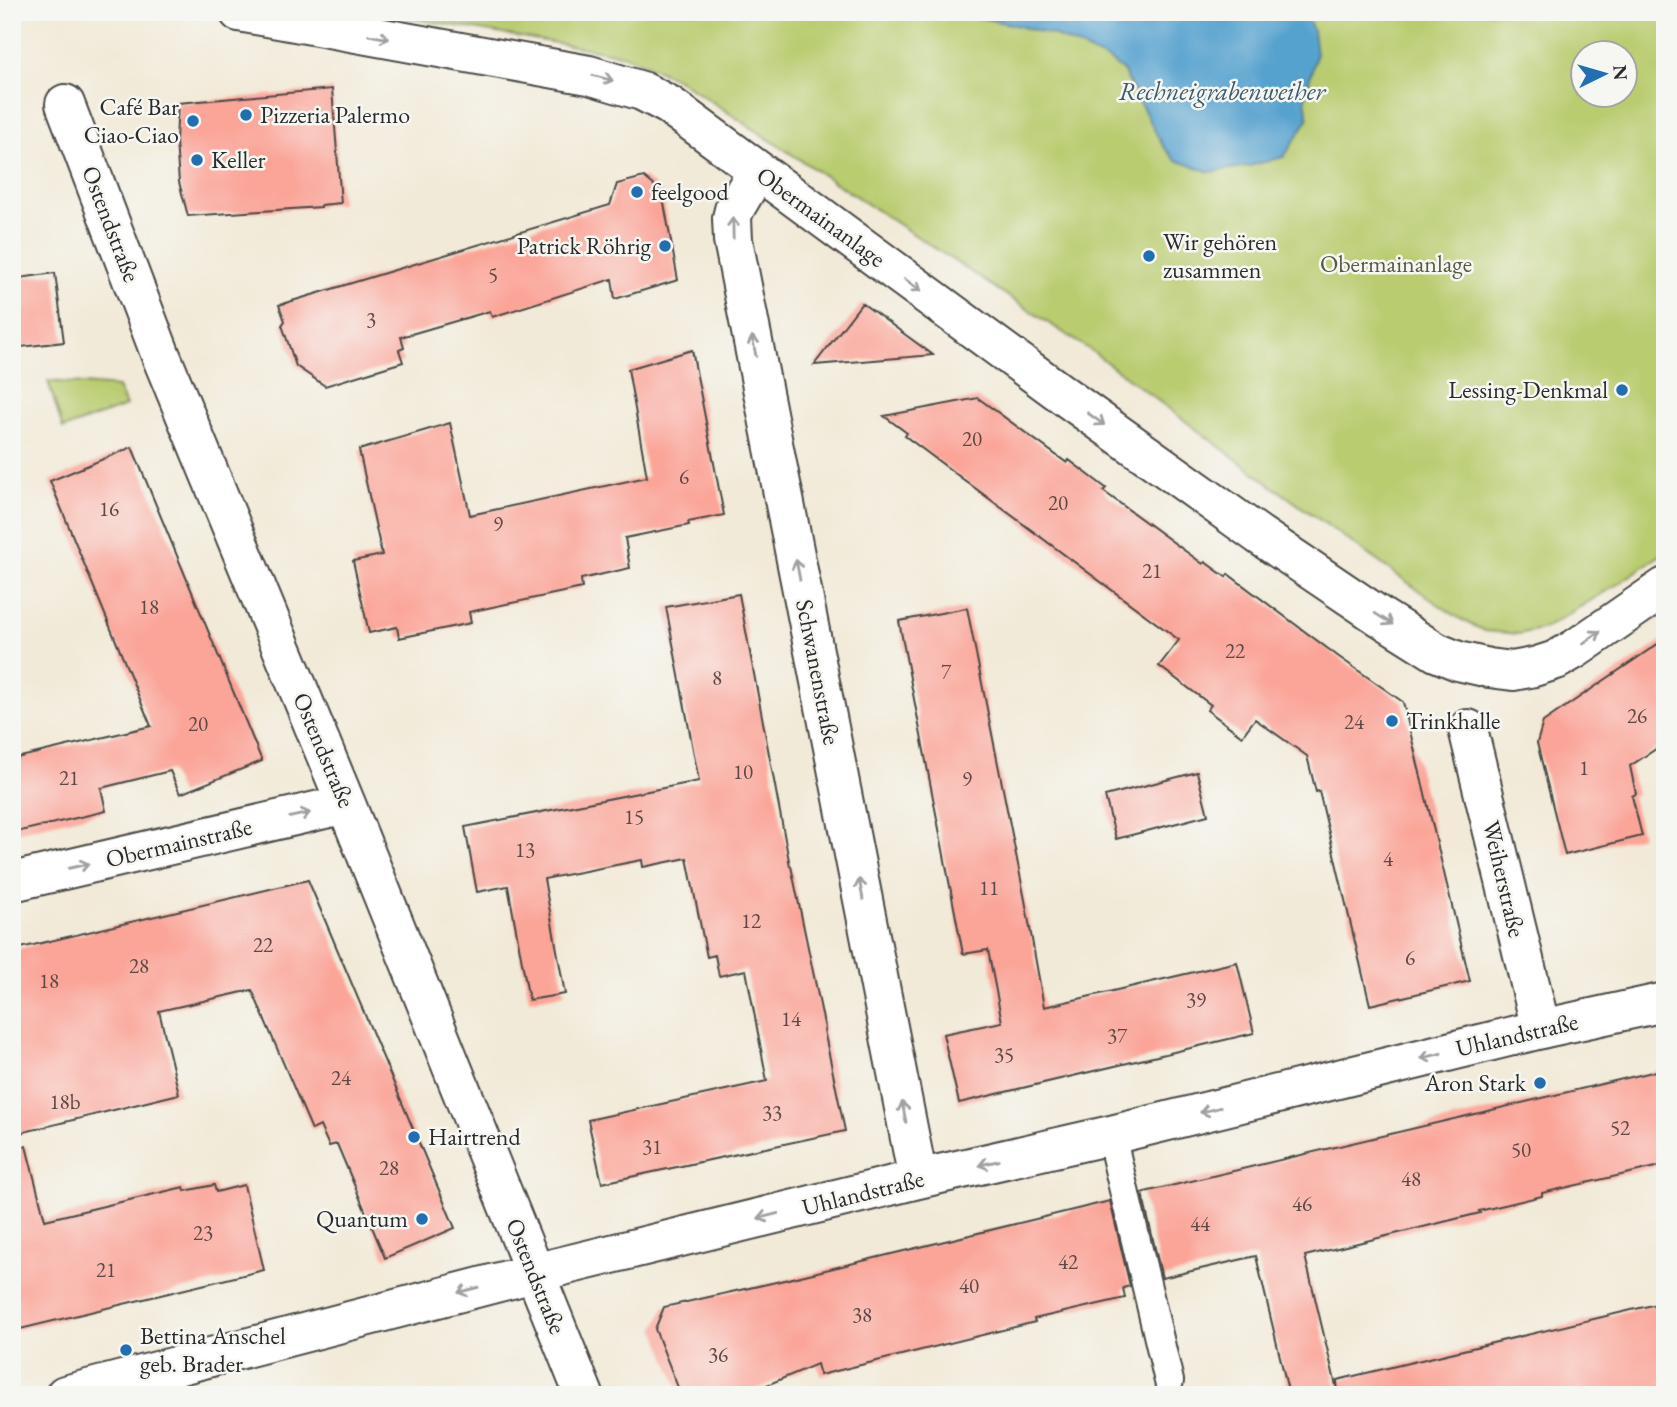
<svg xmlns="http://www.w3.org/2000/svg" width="1677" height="1407" viewBox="0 0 1677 1407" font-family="'EB Garamond',serif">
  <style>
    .green { fill: #b9cc70; stroke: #727c4e; stroke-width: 2; fill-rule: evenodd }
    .water { fill: #56a2cf; stroke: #40667d; stroke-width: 2 }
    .building { fill: #fba498 }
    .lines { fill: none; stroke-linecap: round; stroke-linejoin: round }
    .service-casing { stroke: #494845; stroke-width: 32 }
    .pedestrian-casing { stroke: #494845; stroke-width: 42 }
    .minor-casing { stroke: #494845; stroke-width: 42 }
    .secondary-casing { stroke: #494845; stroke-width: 42 }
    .service { stroke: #fff; stroke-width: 28 }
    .pedestrian { stroke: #fff; stroke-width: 38 }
    .minor { stroke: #fff; stroke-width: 38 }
    .secondary { stroke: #fff; stroke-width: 38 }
    .oneway { stroke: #a0a0a0 }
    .poi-dot { fill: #1f6fb2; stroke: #f6f6f2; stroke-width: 2.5 }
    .labels { text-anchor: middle; stroke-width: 5; stroke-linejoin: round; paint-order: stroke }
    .number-label { font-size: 21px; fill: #5f4946 }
    .poi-label { font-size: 24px; fill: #2b2b2b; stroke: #f6f6f2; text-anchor: start }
    .street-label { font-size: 24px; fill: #2b2b2b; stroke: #f6f6f2 }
    .park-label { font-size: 24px; fill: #565b40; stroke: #f6f6f2 }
    .water-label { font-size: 26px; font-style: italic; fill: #3c5b6d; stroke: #f6f6f2 }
  </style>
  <rect width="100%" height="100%" fill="#f6f6f2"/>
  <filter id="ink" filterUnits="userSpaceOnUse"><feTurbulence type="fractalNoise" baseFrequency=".0143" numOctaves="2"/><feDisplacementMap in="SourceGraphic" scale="14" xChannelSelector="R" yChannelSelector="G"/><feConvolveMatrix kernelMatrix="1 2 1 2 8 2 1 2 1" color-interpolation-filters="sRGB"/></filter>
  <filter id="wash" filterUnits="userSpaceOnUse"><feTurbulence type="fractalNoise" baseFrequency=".00686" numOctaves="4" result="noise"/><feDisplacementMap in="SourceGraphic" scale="28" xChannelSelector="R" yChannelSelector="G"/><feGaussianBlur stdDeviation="1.57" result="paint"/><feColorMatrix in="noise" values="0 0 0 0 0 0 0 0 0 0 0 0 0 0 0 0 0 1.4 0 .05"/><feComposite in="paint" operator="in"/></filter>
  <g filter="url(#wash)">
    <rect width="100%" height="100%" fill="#f2ead8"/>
    <path class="green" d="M375 12H1665V552L1618 584 1545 628 1519 634 1485 631 1460 619 1435 602 1272 486 1093 352 677 79 625 55ZM1582 52H1624V94H1582Z
      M48 381 118 387 126 406 63 429Z"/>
    <path class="water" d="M959 12H1306L1313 31 1316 55 1305 97 1308 119 1284 157 1249 166 1210 172 1175 160 1163 146 1123 71 1109 60 1053 35 1011 24 961 14Z"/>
    <g id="blocks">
      <path class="building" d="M332 89 341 203 321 205V207L188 216 179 182 176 141 178 103Z
        M644 177 662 192 678 280 615 299 612 279 492 317 490 311 401 337 404 348 399 350 403 362 325 386 296 366 282 325 285 321 279 305 610 205 617 184Z
        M55 273 64 342 12 348V279Z
        M862 303 933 355 814 365Z
        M692 350 724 515 688 522 689 525 625 538 630 568 581 579 582 588 469 612 471 623 399 638 397 627 369 633 353 561 382 555 359 450 450 423 470 515 647 477 628 369Z
        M978 398 1067 463 1069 460 1106 488 1103 491 1203 564 1205 562 1226 577 1228 574 1339 657 1403 702 1470 981 1370 1005 1319 791 1316 792 1307 756 1255 719 1242 736 1207 710 1211 705 1159 666 1179 640 905 436 907 433 884 416Z
        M132 447 262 761 180 794 170 771 101 788 106 811 12 833V759L151 726 50 481Z
        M739 594 790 866H791L825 1029 824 1030 845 1131 602 1183 588 1120 767 1081 746 970 719 976 715 955 707 957 687 858 643 867 642 860 544 879 565 994 529 1000 508 886 477 892 465 827 699 781 666 607Z
        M967 608 1025 900 1044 1007 1237 962 1254 1033 959 1103 943 1034 1002 1022 988 950 963 954 899 621Z
        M1665 639V743L1630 766 1636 794 1632 796 1642 836 1565 855 1537 743 1543 722Z
        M1197 772 1208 815 1116 839 1105 796Z
        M308 880 455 1228 385 1258 337 1144 329 1146 320 1126 312 1130 252 990 159 1011 179 1094 12 1135V950Z
        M1665 1069V1165L1542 1193V1196L1479 1211 1480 1213 1305 1256 1338 1394 1337 1380 1665 1302V1395H1289L1256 1256 1162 1278 1142 1193 1145 1192Z
        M26 1146 45 1220 184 1187 185 1191 214 1185 216 1192 244 1185 264 1270 12 1331V1148Z
        M1110 1201 1130 1286 1123 1288 1125 1298 1034 1319 1035 1322 820 1375 817 1364 743 1395H681L655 1329 664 1307 776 1282Z"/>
    </g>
  </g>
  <g filter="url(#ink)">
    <use href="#blocks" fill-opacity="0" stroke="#494845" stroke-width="2"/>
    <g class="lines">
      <defs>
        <path id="service" d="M1111 1135 1169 1381"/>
        <path id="pedestrian" d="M1468 729 1541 1029"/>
        <path id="minor" d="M65 104 161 356 346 804 584 1395
          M757 171 734 210 732 218 733 240 918 1179
          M12 882 346 804
          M65 1395 534 1273 918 1179 1111 1135 1541 1029 1665 1002"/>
        <path id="secondary" d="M239 12 589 75 642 91 669 105 1066 397 1259 535 1382 618 1436 652 1458 661 1489 668 1513 671 1534 667 1556 660 1575 649 1665 587"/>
      </defs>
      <use href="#service" class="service-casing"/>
      <use href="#pedestrian" class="pedestrian-casing"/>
      <use href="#minor" class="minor-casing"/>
      <use href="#secondary" class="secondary-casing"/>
      <use href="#service" class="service"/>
      <use href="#pedestrian" class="pedestrian"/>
      <use href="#minor" class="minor"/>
      <use href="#secondary" class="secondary"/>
    </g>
    <defs><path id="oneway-shaft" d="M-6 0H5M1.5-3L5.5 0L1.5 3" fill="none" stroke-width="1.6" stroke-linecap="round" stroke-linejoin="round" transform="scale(1.75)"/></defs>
    <g class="oneway">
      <use href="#oneway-shaft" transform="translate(379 37) rotate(10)"/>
      <use href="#oneway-shaft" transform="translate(603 78) rotate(15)"/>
      <use href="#oneway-shaft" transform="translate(733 228) rotate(-91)"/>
      <use href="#oneway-shaft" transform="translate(913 285) rotate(36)"/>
      <use href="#oneway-shaft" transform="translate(754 346) rotate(-101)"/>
      <use href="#oneway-shaft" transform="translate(1096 419) rotate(36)"/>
      <use href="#oneway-shaft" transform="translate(798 570) rotate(-101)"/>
      <use href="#oneway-shaft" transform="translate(1384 619) rotate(32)"/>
      <use href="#oneway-shaft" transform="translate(1592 637) rotate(-35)"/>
      <use href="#oneway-shaft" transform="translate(300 815) rotate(-13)"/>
      <use href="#oneway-shaft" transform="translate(79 866) rotate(-13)"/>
      <use href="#oneway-shaft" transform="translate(861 889) rotate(-101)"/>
      <use href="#oneway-shaft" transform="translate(1431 1056) rotate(166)"/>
      <use href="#oneway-shaft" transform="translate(1210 1110) rotate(166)"/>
      <use href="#oneway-shaft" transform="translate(904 1112) rotate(-101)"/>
      <use href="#oneway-shaft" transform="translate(989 1163) rotate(167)"/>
      <use href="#oneway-shaft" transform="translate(768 1216) rotate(166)"/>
      <use href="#oneway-shaft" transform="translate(468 1290) rotate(165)"/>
    </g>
  </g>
  <g class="poi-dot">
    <circle cx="246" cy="115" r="7"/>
    <circle cx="193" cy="121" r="7"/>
    <circle cx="197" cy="160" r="7"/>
    <circle cx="637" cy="192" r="7"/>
    <circle cx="665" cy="246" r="7"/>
    <circle cx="1149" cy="256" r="7"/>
    <circle cx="1622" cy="390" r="7"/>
    <circle cx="1392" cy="721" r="7"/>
    <circle cx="1540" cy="1083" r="7"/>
    <circle cx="414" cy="1137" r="7"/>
    <circle cx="422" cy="1219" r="7"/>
    <circle cx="126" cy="1350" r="7"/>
  </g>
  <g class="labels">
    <g class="number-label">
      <text x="493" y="282">5</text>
      <text x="371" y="327">3</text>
      <text x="972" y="446">20</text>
      <text x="684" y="484">6</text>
      <text x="1058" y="510">20</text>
      <text x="109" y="516">16</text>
      <text x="498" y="531">9</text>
      <text x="1152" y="578">21</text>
      <text x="149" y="614">18</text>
      <text x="1235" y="658">22</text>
      <text x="946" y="679">7</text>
      <text x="717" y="685">8</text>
      <text x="1637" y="723">26</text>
      <text x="1354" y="729">24</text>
      <text x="198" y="731">20</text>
      <text x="1584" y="775">1</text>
      <text x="743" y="779">10</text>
      <text x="69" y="785">21</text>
      <text x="967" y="786">9</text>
      <text x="634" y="824">15</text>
      <text x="525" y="857">13</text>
      <text x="1388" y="866">4</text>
      <text x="989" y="895">11</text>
      <text x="751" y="928">12</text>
      <text x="263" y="952">22</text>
      <text x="1410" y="965">6</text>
      <text x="139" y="973">28</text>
      <text x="49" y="988">18</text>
      <text x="1196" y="1007">39</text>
      <text x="791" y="1026">14</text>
      <text x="1117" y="1043">37</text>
      <text x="1004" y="1062">35</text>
      <text x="341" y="1085">24</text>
      <text x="65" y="1109">18b</text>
      <text x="772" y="1120">33</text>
      <text x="1620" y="1135">52</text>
      <text x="652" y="1154">31</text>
      <text x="1521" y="1157">50</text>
      <text x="389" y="1175">28</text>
      <text x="1411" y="1186">48</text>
      <text x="1302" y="1211">46</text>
      <text x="1200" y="1231">44</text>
      <text x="203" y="1240">23</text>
      <text x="1068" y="1269">42</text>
      <text x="106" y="1277">21</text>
      <text x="969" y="1293">40</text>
      <text x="862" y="1322">38</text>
      <text x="718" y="1362">36</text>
    </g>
    <g class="poi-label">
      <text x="179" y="115" text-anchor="end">Café Bar<tspan x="179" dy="28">Ciao-Ciao</tspan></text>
      <text x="260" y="123">Pizzeria Palermo</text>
      <text x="211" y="168">Keller</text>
      <text x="651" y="200">feelgood</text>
      <text x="1163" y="250">Wir gehören<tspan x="1163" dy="28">zusammen</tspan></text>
      <text x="651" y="254" text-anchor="end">Patrick Röhrig</text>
      <text x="1608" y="398" text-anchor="end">Lessing-Denkmal</text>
      <text x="1406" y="729">Trinkhalle</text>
      <text x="1526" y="1091" text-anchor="end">Aron Stark</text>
      <text x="428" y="1145">Hairtrend</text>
      <text x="408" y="1227" text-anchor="end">Quantum</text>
      <text x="140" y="1344">Bettina Anschel<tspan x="140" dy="28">geb. Brader</tspan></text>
    </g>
    <g class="street-label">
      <text transform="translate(821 217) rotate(36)" y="8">Obermainanlage</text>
      <text transform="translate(111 224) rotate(69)" y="8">Ostendstraße</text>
      <text transform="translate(818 672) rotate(79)" y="8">Schwanenstraße</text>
      <text transform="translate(324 750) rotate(67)" y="8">Ostendstraße</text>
      <text transform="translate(179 843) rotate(-13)" y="8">Obermainstraße</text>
      <text transform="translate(1504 879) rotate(77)" y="8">Weiherstraße</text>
      <text transform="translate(1517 1035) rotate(-13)" y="8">Uhlandstraße</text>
      <text transform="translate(863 1193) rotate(-14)" y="8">Uhlandstraße</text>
      <text transform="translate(536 1276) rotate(68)" y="8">Ostendstraße</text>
    </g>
    <g class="park-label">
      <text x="1396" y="272">Obermainanlage</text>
    </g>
    <g class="water-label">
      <text x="1222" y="100">Rechneigrabenweiher</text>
    </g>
  </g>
  <rect width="1677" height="1407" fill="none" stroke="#f6f6f2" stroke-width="42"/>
  <g transform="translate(1604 74) rotate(85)"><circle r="33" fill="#f6f6f2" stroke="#a5a5a2" stroke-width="2"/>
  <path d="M0-5L12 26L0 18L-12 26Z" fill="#1f6fb2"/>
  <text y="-10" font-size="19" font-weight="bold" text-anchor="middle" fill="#2b2b2b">N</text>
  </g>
</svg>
